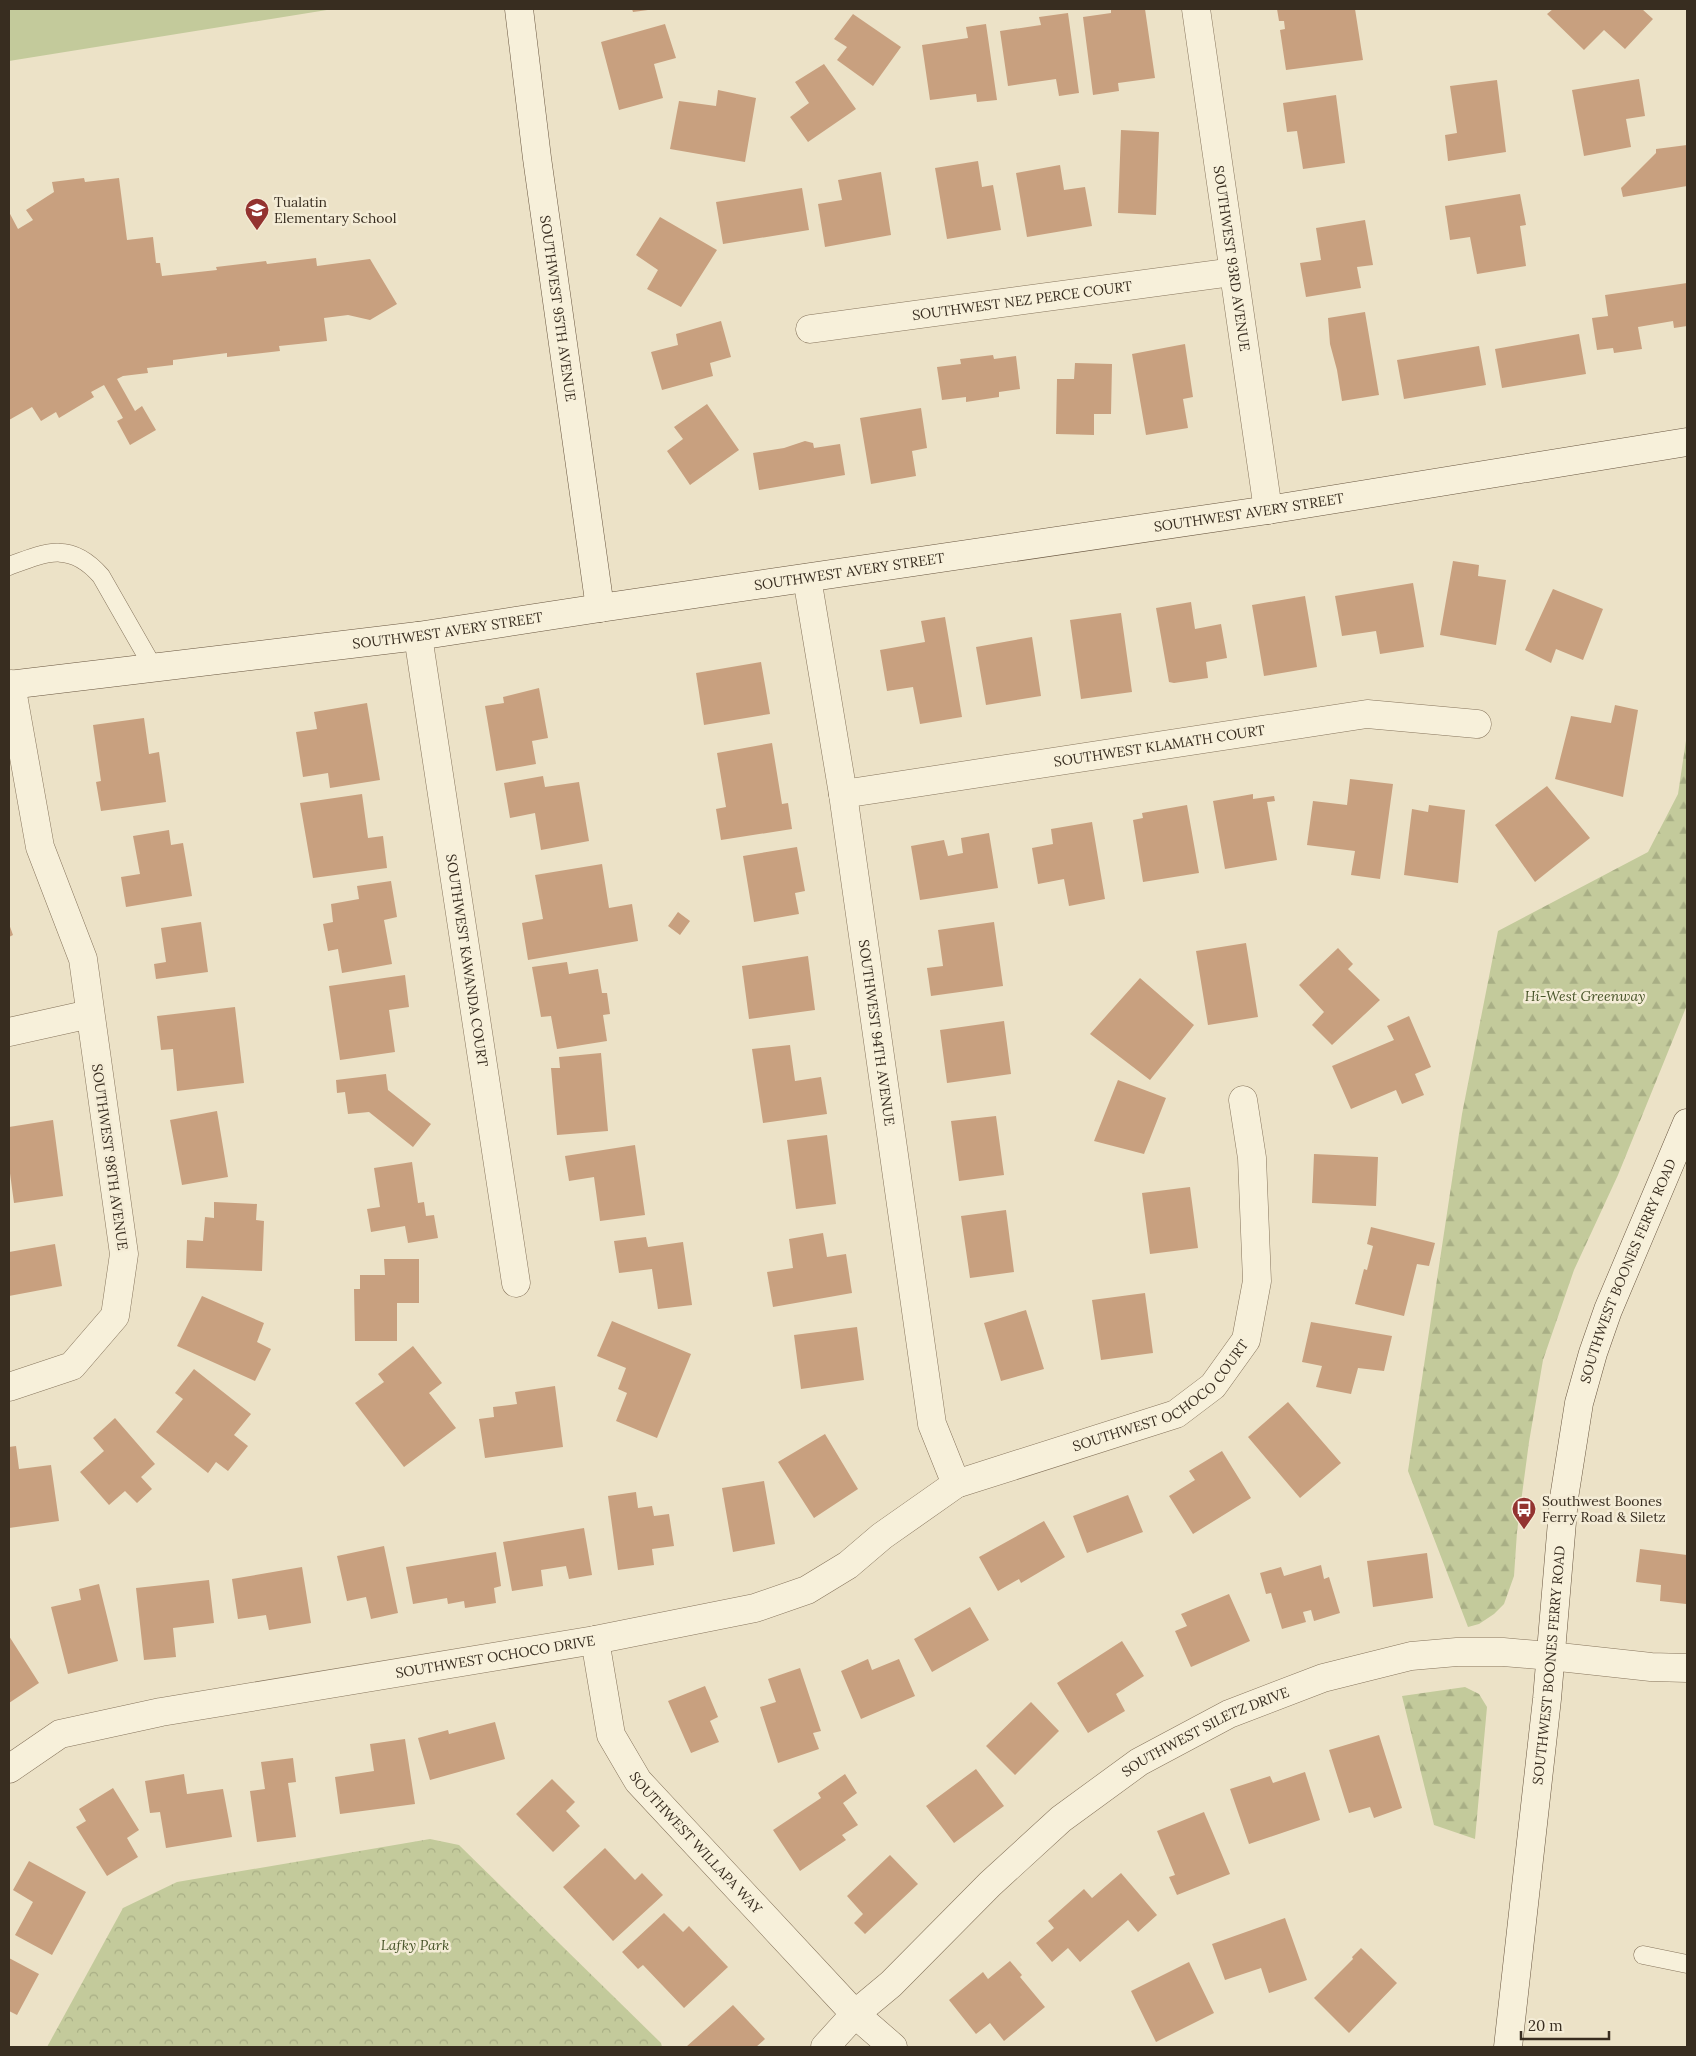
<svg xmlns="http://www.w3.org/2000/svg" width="1696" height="2056" viewBox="0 0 1696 2056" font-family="Lora,serif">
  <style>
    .green { fill: #c3ca9b }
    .forest { fill: url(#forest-firs) }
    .park { fill: url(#park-crowns) }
    .building { fill: #c8a07f }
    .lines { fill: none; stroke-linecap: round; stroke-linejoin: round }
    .lane-casing { stroke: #87755d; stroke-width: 19 }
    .street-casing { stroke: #87755d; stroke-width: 29 }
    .secondary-casing { stroke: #695640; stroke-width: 29 }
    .lane { stroke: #f7f0da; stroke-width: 18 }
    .street { stroke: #f7f0da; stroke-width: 28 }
    .secondary { stroke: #f7f0da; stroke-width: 28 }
    .labels { text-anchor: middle; stroke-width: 5; stroke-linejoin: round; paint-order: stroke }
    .poi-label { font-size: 14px; fill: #382d20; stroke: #f4ecd6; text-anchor: start }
    .street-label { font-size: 14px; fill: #382d20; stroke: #f4ecd6 }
    .park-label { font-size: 14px; font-style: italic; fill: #475428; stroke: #f4ecd6 }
  </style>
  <defs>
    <pattern id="forest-firs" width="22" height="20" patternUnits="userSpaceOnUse" patternTransform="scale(1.25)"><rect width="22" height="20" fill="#c3ca9b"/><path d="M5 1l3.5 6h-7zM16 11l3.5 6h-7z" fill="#a8ae85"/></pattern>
    <pattern id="park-crowns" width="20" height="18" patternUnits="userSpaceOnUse" patternTransform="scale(1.25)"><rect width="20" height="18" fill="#c3ca9b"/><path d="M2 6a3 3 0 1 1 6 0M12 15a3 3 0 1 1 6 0" fill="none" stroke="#a8ae85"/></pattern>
  </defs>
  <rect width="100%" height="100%" fill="#ece2c7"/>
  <path class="green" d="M9 9H333L9 61Z"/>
  <path class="forest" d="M1687 734V1005L1618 1175 1574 1270 1543 1360 1529 1442 1517 1532 1514 1576 1504 1604 1494 1614 1479 1624 1468 1627 1408 1471 1462 1114 1498 931 1648 852 1678 794Z
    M1465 1687 1479 1694 1487 1707 1475 1839 1434 1825 1402 1696Z"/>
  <path class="park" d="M430 1839 459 1845 661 2043 662 2047H47L123 1908 177 1882Z"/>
  <path class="building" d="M632 9H648V10L633 12Z
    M1111 9H1145L1155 78 1118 83 1119 91 1093 95 1083 17 1111 13Z
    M1277 9H1355L1363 60 1286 70 1280 30 1285 29 1284 21H1279Z
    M1553 9H1642L1653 19 1625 49 1604 30 1584 50 1547 14Z
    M1068 13 1079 93 1059 96 1056 79 1008 86 1000 31 1041 25 1039 17Z
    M853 14 901 47 873 86 837 60 847 47 834 39Z
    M665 24 676 58 654 64 663 98 619 110 601 42Z
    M986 24 997 100 977 102 976 94 930 100 922 45 968 38 966 27Z
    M824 64 856 109 808 142 790 117 809 103 795 82Z
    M1639 79 1645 116 1626 119 1631 147 1584 156 1572 90Z
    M1497 80 1506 152 1448 161 1445 135 1457 133 1450 86Z
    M718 90 756 98 745 162 670 149 679 101 716 106Z
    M1336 95 1345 163 1303 169 1297 131 1287 132 1283 103Z
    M1121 130 1159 132 1156 215 1118 213Z
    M1687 145V186L1623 197 1621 188 1656 153V149Z
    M978 161 982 187 993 185 1001 230 947 239 935 168Z
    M1060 165 1064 190 1085 187 1092 226 1027 237 1016 173Z
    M881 172 891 235 825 247 818 204 842 200 838 180Z
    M84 178 85 182 119 178 127 240 153 237 156 263H160L162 276 217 270 216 267 266 261 267 264 316 258 317 266 370 259 397 304 370 320 348 315 324 318 327 341 279 346 280 351 227 357V353L173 360V365L147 368 148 373 123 376 117 379 135 411 142 406 156 430 130 445 117 421 123 418 104 385 91 392 94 397 59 418 56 412 41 421 32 407 9 420V212L18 229 33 220 26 210 54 192 52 182Z
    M802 188 809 230 723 244 716 202Z
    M1520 194 1526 225 1520 226 1526 266 1477 274 1470 237 1450 240 1445 206Z
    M660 217 717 250 681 307 647 289 658 270 636 255Z
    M1365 220 1373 265 1357 267 1361 288 1306 297 1300 263 1321 260 1316 228Z
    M1687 283V326L1674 328 1673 321 1638 327 1642 349 1614 353 1613 348 1597 350 1592 318 1608 316 1605 295Z
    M1365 312 1379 395 1342 401 1337 370 1330 344 1328 318Z
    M721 321 731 357 710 363 713 376 662 390 651 352 678 345 676 334Z
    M1579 334 1586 374 1502 388 1495 349Z
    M1185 344 1193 397 1183 399 1188 428 1146 435 1132 354Z
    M1479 346 1486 385 1404 399 1397 360Z
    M993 355 994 359 1016 356 1020 389 999 392V397L966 402V397L942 400 937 367 961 364 960 359Z
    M1075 363 1112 364 1111 414H1094V435L1056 434 1057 379H1074Z
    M707 404 739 450 690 485 667 451 683 439 674 427Z
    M921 408 927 448 912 451 916 476 871 484 860 418Z
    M805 441 813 443 814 448 840 444 845 475 759 490 753 453 784 448Z
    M1453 561 1479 565 1478 576 1506 580 1496 645 1440 635Z
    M1413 583 1424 647 1380 654 1376 631 1342 636 1335 596Z
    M1553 589 1603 609 1583 660 1556 649 1551 663 1525 650Z
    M1305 596 1317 667 1264 676 1252 605Z
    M1191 602 1195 629 1221 624 1227 658 1206 662 1208 678 1174 683 1169 682 1156 608Z
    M1121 613 1132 692 1081 699 1070 620Z
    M945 617 962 717 920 724 913 687 887 691 880 650 925 642 921 621Z
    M1032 637 1041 696 986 705 976 647Z
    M761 662 770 714 704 725 696 673Z
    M539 688 548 738 532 741 536 764 496 771 485 706 504 703 503 697Z
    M367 703 380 780 330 788 328 773 303 777 296 732 317 729 314 712Z
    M1615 705 1638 710 1623 797 1555 779 1571 716 1611 723Z
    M144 718 149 754 159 752 166 802 101 811 96 782 101 781 93 725Z
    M772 743 782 804 788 803 792 829 721 840 716 809 726 807 717 753Z
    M543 776 545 787 579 782 589 841 541 850 535 813 510 818 504 783Z
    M1350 779 1393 784 1380 879 1351 875 1355 851 1307 845 1313 801 1347 805Z
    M1547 786 1590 838 1535 882 1495 825Z
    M362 794 368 838 383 836 387 868 313 878 300 803Z
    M1253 794V799L1274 796 1275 801 1267 802 1277 860 1225 869 1213 801Z
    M1187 805 1199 873 1143 882 1133 820 1143 818 1142 813Z
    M1429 805 1465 810 1458 883 1404 875 1412 809 1428 812Z
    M1092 822 1105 899 1069 906 1064 879 1038 884 1032 848 1053 844 1051 829Z
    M169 830 171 845 183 843 192 896 126 907 121 877 140 874 133 836Z
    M989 833 998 888 920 900 911 846 944 840 948 856 963 853 961 838Z
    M797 847 805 891 795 893 799 914 754 922 743 856Z
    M602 864 609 908 632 904 638 941 528 960 522 923 543 919 535 875Z
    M391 881 397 917 384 920 392 964 342 973 338 949 328 951 323 924 333 922 331 904 359 899 357 886Z
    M678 912 690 921 680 935 668 926Z
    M201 922 208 972 156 979 154 964 166 962 161 928Z
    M994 922 1003 986 931 996 927 968 943 966 938 930Z
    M9 924 13 935 9 937Z
    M1246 943 1258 1017 1208 1025 1196 951Z
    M1338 948 1353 964 1348 969 1380 1000 1332 1045 1312 1025 1324 1012 1299 985Z
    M808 956 815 1010 749 1019 742 966Z
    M567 962 569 974 598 969 602 993H607L610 1014 603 1015 607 1041 557 1049 551 1016 541 1017 532 967Z
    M405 975 409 1007 389 1010 395 1052 340 1060 329 986Z
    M1140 978 1194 1025 1150 1080 1090 1034Z
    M235 1007 244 1083 177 1091 173 1049 161 1050 157 1016Z
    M1409 1016 1431 1067 1415 1074 1424 1095 1402 1104 1396 1090 1351 1109 1332 1066 1394 1040 1387 1026Z
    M1004 1021 1011 1074 947 1083 940 1030Z
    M790 1045 795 1081 821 1077 827 1114 763 1123 752 1049Z
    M601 1053 608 1131 557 1135 551 1068H560L559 1057Z
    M386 1074 388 1090 431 1124 413 1147 369 1112 348 1114 345 1092 337 1093 336 1080Z
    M1118 1080 1166 1098 1144 1154 1094 1141Z
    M217 1111 228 1177 182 1185 170 1120Z
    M996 1116 1004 1175 959 1181 951 1121Z
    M53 1120 63 1196 14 1203 9 1166V1127Z
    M827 1135 836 1204 796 1209 787 1140Z
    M635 1145 645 1215 600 1221 594 1177 569 1181 565 1156Z
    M1314 1154 1378 1157 1376 1206 1312 1203Z
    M412 1162 418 1203 424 1202 426 1216 434 1215 438 1238 408 1243 405 1226 371 1232 367 1209 380 1207 374 1168Z
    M1190 1187 1198 1248 1150 1254 1142 1193Z
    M214 1202 257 1204 256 1220 264 1221 262 1271 186 1268 187 1240 203 1241 205 1217 214 1218Z
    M1006 1210 1014 1272 970 1278 961 1216Z
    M1371 1227 1435 1243 1429 1266 1417 1264 1404 1316 1355 1304 1364 1269 1367 1270 1373 1246 1367 1244Z
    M823 1233 827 1257 846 1254 852 1293 773 1307 767 1272 793 1268 789 1239Z
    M646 1237 648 1247 683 1242 692 1305 658 1309 652 1269 619 1273 614 1241Z
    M55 1244 62 1286 9 1296V1252Z
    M384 1259H419V1303H397V1341H355L354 1289H360V1275H385Z
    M1145 1293 1153 1353 1101 1360 1092 1300Z
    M202 1296 264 1323 257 1342 271 1349 255 1381 177 1346Z
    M1026 1310 1044 1369 1001 1381 984 1323Z
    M612 1321 691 1354 657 1438 616 1421 627 1393 618 1389 626 1368 597 1356Z
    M1311 1322 1392 1336 1384 1371 1358 1368 1351 1394 1316 1387 1322 1366 1302 1362Z
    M857 1327 864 1380 801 1389 794 1335Z
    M413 1346 442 1383 429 1393 456 1428 404 1467 355 1403 384 1382 378 1374Z
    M194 1369 251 1414 234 1435 248 1446 228 1471 216 1462 208 1473 156 1432 183 1399 175 1393Z
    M555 1386 563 1447 485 1458 479 1419 494 1417 493 1407 517 1404 515 1392Z
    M1288 1402 1341 1463 1300 1498 1248 1437Z
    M115 1418 155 1464 141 1477 152 1489 137 1503 125 1491 109 1505 80 1472 104 1451 93 1438Z
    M825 1434 858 1489 814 1518 778 1462Z
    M16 1446 19 1469 51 1465 59 1521 9 1528V1447Z
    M1222 1451 1251 1498 1193 1534 1169 1496 1195 1480 1189 1471Z
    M764 1481 775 1544 733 1552 722 1488Z
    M636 1492 638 1508 652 1506 654 1516 669 1514 674 1546 652 1549 654 1565 618 1570 608 1496Z
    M1128 1495 1143 1532 1087 1553 1073 1516Z
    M1044 1521 1065 1557 1021 1583 1019 1579 998 1591 979 1557Z
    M584 1528 592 1575 569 1579 566 1566 541 1570 543 1586 512 1591 503 1542Z
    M384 1546 398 1613 371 1619 366 1597 347 1601 337 1556Z
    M1640 1549 1687 1555 1686 1604 1660 1601 1661 1585 1636 1582Z
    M496 1552 501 1586 494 1588 496 1603 465 1608 464 1601 448 1604 447 1598 413 1604 406 1567Z
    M1427 1553 1433 1598 1373 1607 1367 1561Z
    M1321 1565 1324 1579 1329 1577 1340 1613 1314 1621 1311 1610 1303 1612 1306 1622 1282 1629 1271 1593 1266 1594 1260 1573 1281 1567 1284 1576Z
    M302 1567 311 1623 269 1630 266 1615 238 1619 232 1579Z
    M209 1580 214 1623 173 1628 176 1657 144 1660 136 1588Z
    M99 1584 118 1661 68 1674 51 1607 81 1600 79 1589Z
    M1229 1594 1250 1641 1191 1667 1175 1631 1187 1626 1181 1614Z
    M970 1607 989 1640 932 1672 914 1639Z
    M9 1636 39 1683 9 1703Z
    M1122 1641 1144 1676 1116 1694 1125 1711 1088 1733 1057 1683Z
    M868 1659 872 1670 899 1659 915 1696 861 1719 841 1671Z
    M800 1668 821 1731 813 1733 819 1749 778 1763 760 1707 776 1702 768 1679Z
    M705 1686 718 1717 710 1721 719 1742 691 1753 668 1701Z
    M1031 1702 1059 1731 1015 1775 986 1746Z
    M495 1722 505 1759 430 1780 418 1738 448 1730 449 1734Z
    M1379 1735 1402 1808 1374 1818 1370 1807 1349 1813 1329 1750Z
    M405 1739 415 1804 340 1814 335 1777 374 1771 370 1744Z
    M293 1758 296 1782 288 1783 296 1837 257 1842 250 1791 265 1789 261 1762Z
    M976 1769 1004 1806 954 1843 926 1806Z
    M1305 1772 1320 1820 1249 1844 1230 1789 1270 1776 1273 1783Z
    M184 1774 187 1794 223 1789 232 1837 166 1848 160 1812 150 1813 145 1781Z
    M845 1774 857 1793 843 1803 858 1825 842 1835 846 1840 800 1871 773 1830 821 1798 818 1793Z
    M552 1779 575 1802 566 1811 580 1826 553 1852 516 1814Z
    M113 1788 139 1830 127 1838 138 1857 107 1876 76 1827 86 1821 79 1809Z
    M1204 1812 1230 1874 1177 1895 1169 1877 1175 1875 1157 1831Z
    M605 1848 635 1880 642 1873 663 1895 613 1941 563 1887Z
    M890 1855 918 1884 865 1934 854 1923 863 1914 847 1896Z
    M29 1861 86 1892 52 1955 15 1935 33 1902 13 1890Z
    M1121 1873 1157 1915 1138 1932 1128 1920 1080 1962 1068 1948 1052 1962 1036 1943 1054 1928 1048 1921 1084 1889 1092 1898Z
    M664 1913 683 1932 689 1926 728 1967 684 2008 643 1965 638 1969 622 1952Z
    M1285 1918 1307 1980 1269 1993 1261 1968 1225 1980 1212 1944Z
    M1361 1948 1397 1983 1349 2033 1314 1998 1353 1959 1352 1957Z
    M9 1958 39 1974 17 2015 9 2011Z
    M1010 1961 1022 1975 1020 1977 1045 2007 1004 2041 990 2023 976 2034 949 2000 983 1972 988 1979Z
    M1189 1962 1214 2013 1156 2042 1131 1991Z
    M733 2005 765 2039 756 2047H686Z"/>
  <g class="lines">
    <defs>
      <path id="lane" d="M9 566C46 552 71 541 101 576L153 667
        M1643 1955 1687 1964"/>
      <g id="street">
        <path id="s1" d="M1196 9 1268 510"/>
        <path id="s2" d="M810 329 1233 272"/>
        <path id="s3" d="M807 578 843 794 932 1424 956 1484"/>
        <path id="s4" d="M418 636 516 1283"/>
        <path id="s5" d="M843 794 1367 714 1477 724"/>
        <path d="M9 1032 90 1014"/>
        <path d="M9 1387 72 1366 115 1316 124 1254 83 959 40 847 11 684"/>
        <path id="s6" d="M595 1640 611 1735 638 1781 855 2014 893 2047"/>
        <path id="s7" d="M9 1769 60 1734 161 1712 595 1640 755 1608 807 1590 848 1565 882 1536 956 1484 1176 1414 1213 1386 1246 1340 1257 1281 1252 1158 1243 1100"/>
        <path id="s8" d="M825 2047 855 2014 891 1984 990 1884 1061 1819 1139 1762 1229 1714 1323 1678 1411 1656 1457 1652H1503L1550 1656 1651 1667 1687 1668"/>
      </g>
      <g id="secondary">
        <path id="s9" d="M519 9 537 158 600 608"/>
        <path id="s10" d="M9 685 418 636 600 608 1268 510 1687 442"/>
        <path id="s11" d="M1508 2047 1547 1699 1564 1498 1579 1403 1593 1353 1608 1310 1687 1123"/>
      </g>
    </defs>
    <use href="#lane" class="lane-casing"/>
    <use href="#street" class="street-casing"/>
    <use href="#secondary" class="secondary-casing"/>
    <use href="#lane" class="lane"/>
    <use href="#street" class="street"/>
    <use href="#secondary" class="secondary"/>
  </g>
  <defs>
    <symbol id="school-pin" viewBox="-11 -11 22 30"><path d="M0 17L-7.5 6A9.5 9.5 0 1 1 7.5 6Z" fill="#933330" stroke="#f4ecd6"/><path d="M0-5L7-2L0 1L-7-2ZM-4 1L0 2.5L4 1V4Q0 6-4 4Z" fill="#fff"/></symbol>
    <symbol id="bus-pin" viewBox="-11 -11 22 30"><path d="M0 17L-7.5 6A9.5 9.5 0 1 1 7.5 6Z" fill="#933330" stroke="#f4ecd6"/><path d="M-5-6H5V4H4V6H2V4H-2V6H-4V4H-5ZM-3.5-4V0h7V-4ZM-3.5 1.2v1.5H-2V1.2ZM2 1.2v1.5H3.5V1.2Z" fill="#fff"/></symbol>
  </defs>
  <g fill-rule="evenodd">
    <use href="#school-pin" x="243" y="196" width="28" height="38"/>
    <use href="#bus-pin" x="1510" y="1495" width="28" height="38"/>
  </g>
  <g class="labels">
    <g class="poi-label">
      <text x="274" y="207">Tualatin<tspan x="274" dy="16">Elementary School</tspan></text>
      <text x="1542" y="1506">Southwest Boones<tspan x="1542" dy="16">Ferry Road &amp; Siletz</tspan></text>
    </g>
    <g class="street-label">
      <text dy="5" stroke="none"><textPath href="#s1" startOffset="252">SOUTHWEST 93RD AVENUE</textPath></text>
      <text dy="5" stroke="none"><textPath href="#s2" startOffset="214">SOUTHWEST NEZ PERCE COURT</textPath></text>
      <text dy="5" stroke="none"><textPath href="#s9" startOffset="302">SOUTHWEST 95TH AVENUE</textPath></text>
      <text dy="5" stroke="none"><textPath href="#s10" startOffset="1252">SOUTHWEST AVERY STREET</textPath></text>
      <text dy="5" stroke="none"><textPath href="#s10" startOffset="848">SOUTHWEST AVERY STREET</textPath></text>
      <text dy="5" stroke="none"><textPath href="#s10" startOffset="442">SOUTHWEST AVERY STREET</textPath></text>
      <text dy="5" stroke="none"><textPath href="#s5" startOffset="320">SOUTHWEST KLAMATH COURT</textPath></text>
      <text dy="5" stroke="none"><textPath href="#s4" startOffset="328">SOUTHWEST KAWANDA COURT</textPath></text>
      <text dy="5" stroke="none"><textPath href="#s3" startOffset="460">SOUTHWEST 94TH AVENUE</textPath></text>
      <text transform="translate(110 1157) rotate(82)" y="5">SOUTHWEST 98TH AVENUE</text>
      <text dy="5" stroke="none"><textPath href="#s11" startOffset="789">SOUTHWEST BOONES FERRY ROAD</textPath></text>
      <text dy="5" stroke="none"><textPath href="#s7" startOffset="1234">SOUTHWEST OCHOCO COURT</textPath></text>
      <text dy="5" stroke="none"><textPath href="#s7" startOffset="504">SOUTHWEST OCHOCO DRIVE</textPath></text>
      <text dy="5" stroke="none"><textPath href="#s11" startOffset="384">SOUTHWEST BOONES FERRY ROAD</textPath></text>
      <text dy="5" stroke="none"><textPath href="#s8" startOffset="498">SOUTHWEST SILETZ DRIVE</textPath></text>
      <text dy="5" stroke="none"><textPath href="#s6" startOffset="234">SOUTHWEST WILLAPA WAY</textPath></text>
    </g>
    <g class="park-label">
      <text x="1585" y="1001">Hi-West Greenway</text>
      <text x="415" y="1950">Lafky Park</text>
    </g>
  </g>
  <rect width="1696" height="2056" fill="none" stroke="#382d20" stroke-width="20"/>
  <path d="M1521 2031v8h88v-8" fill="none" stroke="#382d20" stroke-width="2.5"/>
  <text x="1528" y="2031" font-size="15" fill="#382d20" stroke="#f4ecd6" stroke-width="4" paint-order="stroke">20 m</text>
</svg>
